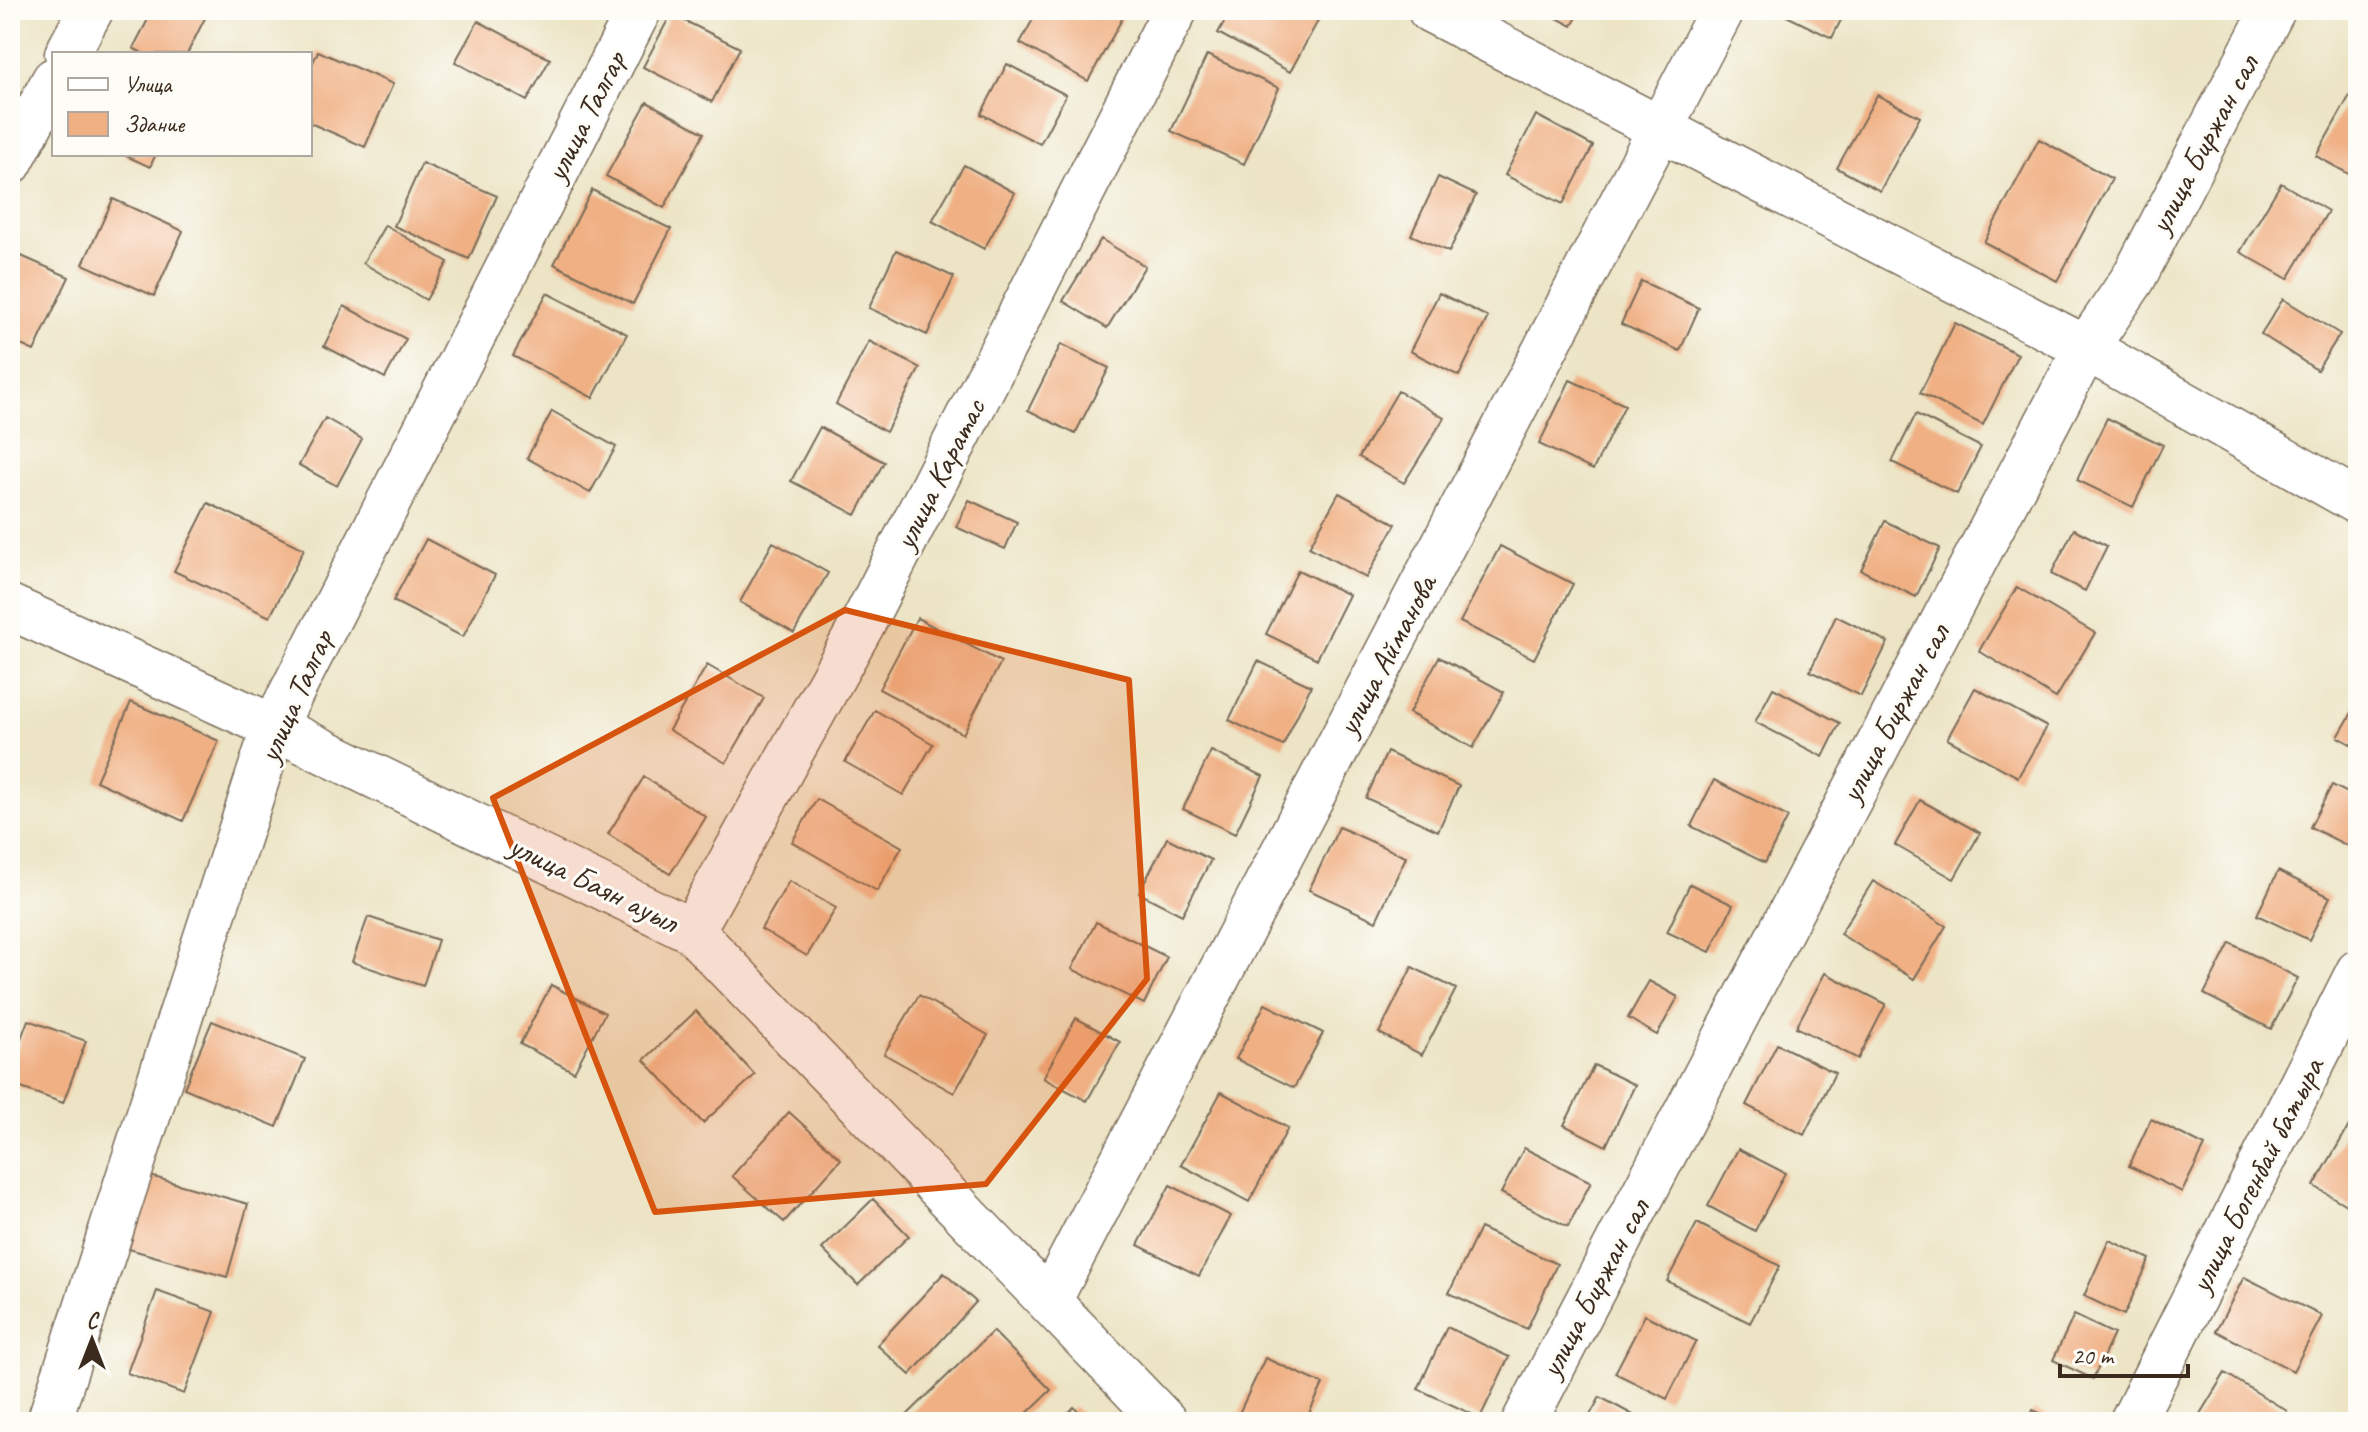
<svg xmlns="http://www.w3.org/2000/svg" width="2368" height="1432" viewBox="0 0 2368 1432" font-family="Caveat,sans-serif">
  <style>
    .building { fill: #f0b084 }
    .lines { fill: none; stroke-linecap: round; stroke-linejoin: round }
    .minor-casing { stroke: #796b58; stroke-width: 47 }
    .minor { stroke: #fff; stroke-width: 44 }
    .marked { fill: #d7540e; fill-opacity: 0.2; stroke: #d7540e; stroke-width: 6; stroke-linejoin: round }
    .labels { text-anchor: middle; stroke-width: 6; stroke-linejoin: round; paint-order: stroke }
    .street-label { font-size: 32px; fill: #3b2a1e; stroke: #fdfcf7 }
  </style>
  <rect width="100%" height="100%" fill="#fdfcf7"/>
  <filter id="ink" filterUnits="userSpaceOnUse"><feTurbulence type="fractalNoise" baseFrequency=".0125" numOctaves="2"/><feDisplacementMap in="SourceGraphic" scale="16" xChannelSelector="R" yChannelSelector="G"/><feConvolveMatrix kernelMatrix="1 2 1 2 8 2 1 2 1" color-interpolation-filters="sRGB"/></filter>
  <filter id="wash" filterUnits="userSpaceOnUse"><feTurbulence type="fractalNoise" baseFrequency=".006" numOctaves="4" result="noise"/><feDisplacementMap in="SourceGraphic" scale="32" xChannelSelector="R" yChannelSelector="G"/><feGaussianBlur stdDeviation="1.8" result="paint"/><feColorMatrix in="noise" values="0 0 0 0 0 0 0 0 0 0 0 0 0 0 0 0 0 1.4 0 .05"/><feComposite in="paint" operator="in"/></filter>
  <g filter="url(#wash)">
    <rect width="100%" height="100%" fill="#ece4c5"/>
    <g id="blocks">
      <path class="building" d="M153 10H189L205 18 187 54H144L133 48Z
        M1038 10H1127L1088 81 1020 43Z
        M1231 10H1299L1318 21 1290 72 1218 33Z
        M1542 10H1581L1572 26Z
        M1774 10H1846L1832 38Z
        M671 14 740 48 712 102 643 67Z
        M478 21 550 59 527 101 455 62Z
        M318 51 393 84 365 147 310 123V69Z
        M1207 55 1279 88 1244 164 1171 131Z
        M1007 64 1066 95 1040 144 981 114Z
        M1877 95 1920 117 1880 191 1837 168Z
        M2350 95 2358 99V179L2316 156Z
        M647 102 704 133 664 208 606 176Z
        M1536 115 1593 146 1563 204 1505 175Z
        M2039 139 2112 179 2057 281 1984 242Z
        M122 154H156L150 167Z
        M422 163 497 196 469 259 394 226Z
        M964 165 1015 193 984 249 932 221Z
        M1438 177 1476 195 1449 252 1411 235Z
        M2281 183 2328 211 2288 279 2240 252Z
        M592 190 671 229 633 304 554 264Z
        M113 199 183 231 154 296 83 264Z
        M385 225 448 262 426 300 363 263Z
        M1101 239 1145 266 1107 328 1063 301Z
        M896 250 954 277 927 335 869 308Z
        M19 255 69 277 34 351 10 340V274Z
        M1641 281 1699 308 1680 351 1621 324Z
        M547 293 627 334 593 398 513 356Z
        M1439 293 1488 317 1459 376 1410 351Z
        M2283 299 2340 334 2317 370 2261 334Z
        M344 306 406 339 385 378 324 346Z
        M1955 323 2018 354 1983 425 1920 393Z
        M869 341 920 368 886 432 836 404Z
        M1061 344 1109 368 1075 434 1028 410Z
        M1570 380 1625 405 1593 470 1539 444Z
        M1398 391 1444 418 1404 483 1359 457Z
        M552 411 616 447 590 493 527 458Z
        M1916 414 1981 447 1957 494 1892 462Z
        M325 418 362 439 337 486 299 465Z
        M2107 418 2163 445 2133 507 2077 480Z
        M820 427 884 462 856 515 791 481Z
        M1339 493 1396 524 1366 578 1309 547Z
        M969 500 1017 522 1005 549 956 527Z
        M208 503 304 549 270 617 174 571Z
        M1885 521 1940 548 1916 597 1861 570Z
        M2074 529 2107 546 2085 591 2051 574Z
        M426 539 495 575 463 637 393 601Z
        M773 542 828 573 794 633 740 602Z
        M1500 546 1573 584 1534 659 1460 622Z
        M1298 570 1349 595 1317 659 1266 634Z
        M2017 587 2095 633 2056 698 1979 651Z
        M1836 616 1888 642 1861 696 1810 671Z
        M917 618 1001 662 963 734 879 689Z
        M1439 657 1504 692 1473 748 1409 713Z
        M1258 661 1311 686 1283 746 1229 720Z
        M707 665 764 698 726 763 669 730Z
        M1773 688 1840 723 1823 757 1755 722Z
        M1975 688 2047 727 2018 777 1947 739Z
        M131 702 219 741 183 821 96 781Z
        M2358 702V748L2338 737Z
        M875 710 933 744 903 795 845 762Z
        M1211 751 1263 776 1235 834 1183 809Z
        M1387 752 1459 786 1438 831 1366 798Z
        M644 777 706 817 670 874 608 834Z
        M1714 780 1788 817 1765 863 1691 826Z
        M2332 785 2358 798V845L2356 850 2310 827Z
        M817 799 902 847 877 891 792 842Z
        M1920 800 1980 833 1954 879 1895 845Z
        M1339 827 1406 857 1376 921 1309 890Z
        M1167 838 1211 860 1182 915 1139 893Z
        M2278 871 2330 897 2309 940 2257 915Z
        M789 881 836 908 807 956 761 929Z
        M1873 881 1946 926 1914 979 1840 934Z
        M1690 884 1733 905 1710 952 1667 932Z
        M368 917 438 940 423 986 352 962Z
        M1096 922 1167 957 1144 1004 1072 969Z
        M2230 943 2298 978 2271 1029 2204 994Z
        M1412 967 1456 989 1422 1055 1379 1033Z
        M1825 973 1886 1004 1858 1059 1796 1027Z
        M1649 981 1678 997 1657 1035 1628 1018Z
        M551 985 605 1013 574 1072 520 1044Z
        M919 995 988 1035 954 1093 884 1054Z
        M1265 1004 1323 1033 1294 1088 1236 1059Z
        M696 1011 755 1075 703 1123 644 1060Z
        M1076 1018 1120 1042 1087 1101 1043 1078Z
        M28 1020 86 1041 63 1103 10 1084V1068Z
        M212 1021 305 1059 277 1127 184 1088Z
        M1777 1044 1835 1073 1804 1135 1746 1105Z
        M1594 1065 1635 1085 1606 1146 1564 1125Z
        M1221 1092 1288 1128 1249 1202 1181 1165Z
        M789 1112 841 1159 784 1222 732 1176Z
        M2151 1119 2205 1146 2182 1192 2129 1166Z
        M2353 1119 2358 1123V1212L2314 1186Z
        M1524 1148 1591 1182 1568 1227 1501 1193Z
        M1738 1149 1785 1173 1755 1231 1708 1206Z
        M150 1176 248 1204 227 1277 129 1249Z
        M1170 1185 1231 1216 1199 1276 1138 1245Z
        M873 1199 909 1236 858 1285 822 1249Z
        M1697 1223 1780 1266 1750 1323 1667 1281Z
        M1480 1228 1557 1264 1527 1329 1449 1293Z
        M2109 1240 2150 1259 2124 1315 2084 1296Z
        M944 1273 976 1302 910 1375 877 1345Z
        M2244 1277 2322 1316 2293 1371 2216 1331Z
        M157 1291 215 1312 184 1394 127 1373Z
        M1645 1315 1696 1341 1667 1399 1615 1373Z
        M2074 1315 2114 1334 2093 1379 2053 1360Z
        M1447 1327 1509 1357 1480 1418 1418 1389Z
        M993 1331 1051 1390 1018 1422H903L901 1421Z
        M1265 1358 1323 1384 1305 1422H1235Z
        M2225 1373 2287 1411 2280 1422H2195Z
        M1600 1397 1646 1422H1586Z
        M1074 1407 1090 1422H1060Z
        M2033 1410 2060 1422H2028Z"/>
    </g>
  </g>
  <g filter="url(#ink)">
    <use href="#blocks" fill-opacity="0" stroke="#796b58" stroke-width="2"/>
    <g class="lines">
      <defs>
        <path id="minor" d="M1430 10 2086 348 2358 502
          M67 54 91 10
          M10 163 54 80
          M10 607 274 727 692 931 1165 1422
          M692 931 863 623 1175 10
          M1049 1301 1722 10
          M49 1422 274 727 639 10
          M1524 1422 2086 348 2133 279 2273 10
          M2132 1422 2358 972"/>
      </defs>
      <use href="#minor" class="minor-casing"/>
      <use href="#minor" class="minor"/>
    </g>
  </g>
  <path class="marked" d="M845 610 1129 680 1147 979 986 1184 655 1212 493 798Z"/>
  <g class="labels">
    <g class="street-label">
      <text transform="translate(585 116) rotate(-63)" y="11">улица Талгар</text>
      <text transform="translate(2203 144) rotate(-62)" y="11">улица Биржан сал</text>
      <text transform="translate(939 474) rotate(-63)" y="11">улица Каратас</text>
      <text transform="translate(1386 655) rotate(-62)" y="11">улица Айманова</text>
      <text transform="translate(295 696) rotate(-66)" y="11">улица Талгар</text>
      <text transform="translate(1894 713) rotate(-62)" y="11">улица Биржан сал</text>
      <text transform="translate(594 883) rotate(26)" y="11">улица Баян ауыл</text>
      <text transform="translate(2256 1175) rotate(-63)" y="11">улица Богенбай батыра</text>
      <text transform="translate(1594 1288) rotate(-62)" y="11">улица Биржан сал</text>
    </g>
  </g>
  <rect width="2368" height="1432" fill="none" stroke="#fdfcf7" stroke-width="40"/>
  <rect x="52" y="52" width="260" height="104" fill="#fdfcf7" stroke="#afa8a0" stroke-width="2"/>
  <rect x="68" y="78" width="40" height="12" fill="#ffffff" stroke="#afa8a0" stroke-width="2"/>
  <text x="124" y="92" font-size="24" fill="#3b2a1e">Улица</text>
  <rect x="68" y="112" width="40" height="24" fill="#f0b084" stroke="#afa8a0" stroke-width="2"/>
  <text x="124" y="132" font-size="24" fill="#3b2a1e">Здание</text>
  <g transform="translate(92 1340)" stroke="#fdfcf7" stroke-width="6" paint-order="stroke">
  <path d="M0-6L14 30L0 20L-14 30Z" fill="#3b2a1e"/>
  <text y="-12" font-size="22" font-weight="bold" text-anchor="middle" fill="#3b2a1e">С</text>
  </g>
  <path d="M2060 1364v12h128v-12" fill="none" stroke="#3b2a1e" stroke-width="4"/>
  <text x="2072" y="1364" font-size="24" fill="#3b2a1e" stroke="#fdfcf7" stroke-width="6" paint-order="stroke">20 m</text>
</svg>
